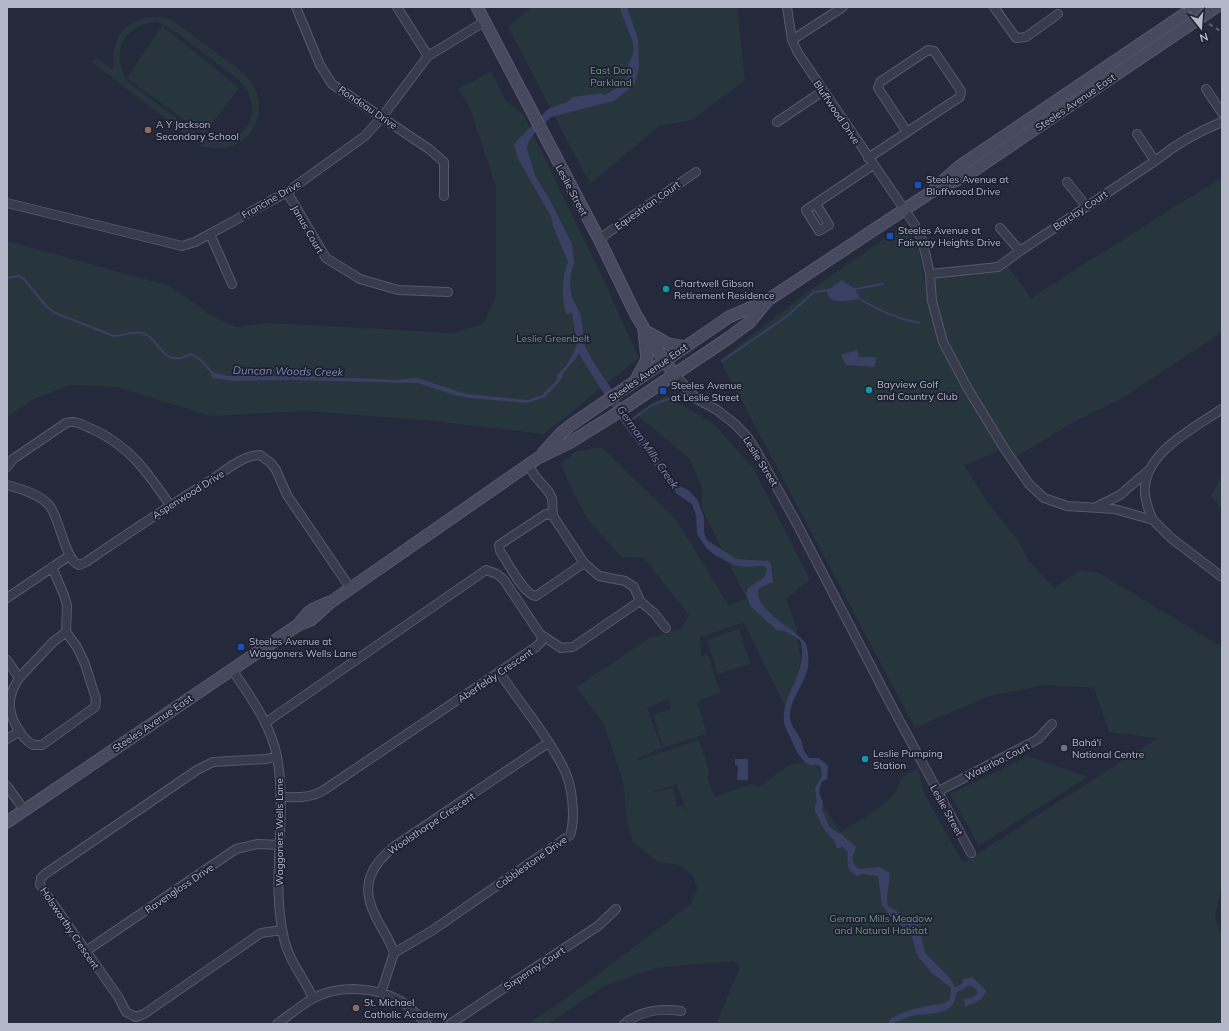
<svg xmlns="http://www.w3.org/2000/svg" width="1229" height="1031" viewBox="0 0 1229 1031" font-family="Mulish,sans-serif">
  <style>
    .green { fill: #27353d; fill-rule: evenodd }
    .water { fill: #394063 }
    .lines { fill: none; stroke-linecap: round; stroke-linejoin: round }
    .stream { stroke: #394063; stroke-width: 2 }
    .minor-casing { stroke: #56596a; stroke-width: 10 }
    .secondary-casing { stroke: #56596a; stroke-width: 13 }
    .minor { stroke: #383b4c; stroke-width: 8 }
    .secondary { stroke: #47495f; stroke-width: 11 }
    .rail { stroke: #5b5e73; stroke-width: 2; stroke-dasharray: 4 4; stroke-linecap: butt }
    .education-dot { fill: #8d6e63; stroke: #1d2031; stroke-width: 1.5 }
    .transit-dot { fill: #1a4fb4; stroke: #1d2031; stroke-width: 1.5 }
    .culture-dot { fill: #0f9aa8; stroke: #1d2031; stroke-width: 1.5 }
    .worship-dot { fill: #6b7280; stroke: #1d2031; stroke-width: 1.5 }
    .labels { text-anchor: middle; stroke-width: 3.5; stroke-linejoin: round; paint-order: stroke }
    .park-label { font-size: 10px; fill: #6c9881; stroke: #1d2031 }
    .street-label { font-size: 10px; fill: #b4b7c8; stroke: #1d2031 }
    .poi-label { font-size: 10px; fill: #b4b7c8; stroke: #1d2031; text-anchor: start }
    .water-label { font-size: 11px; font-style: italic; fill: #7d86ae; stroke: #1d2031 }
  </style>
  <rect width="100%" height="100%" fill="#25293c"/>
  <path class="green" d="M531 7H737L745 80 692 120 659 126 590 184 508 27Z
    M147 17H162L174 21C188 31 201 42 215 52 225 60 238 67 247 77 263 94 263 120 247 137 234 149 217 150 201 146L92 62 96 57 113 70C112 42 118 25 147 17ZM157 22 175 31 240 81C269 114 241 153 200 136L127 81C111 52 122 25 157 22Z
    M162 26 239 88 204 134 127 78Z
    M491 71 505 100 524 115 602 277 639 358 544 434 424 420 305 411 211 416 117 387 71 385 34 399 7 417V241L170 286 209 314 236 327 269 323 454 333 484 323 496 296V186L470 108 458 89Z
    M1222 177V332L1119 400 1072 423 1016 457 1009 447 964 465 987 502 1018 540 1029 561 1054 588 1081 570 1099 573 1222 647V880L1215 918 1222 936V1024H716L740 967 734 961 656 968 604 986 548 1024H527L560 1003 691 904 697 888 693 876 680 865 658 862 633 842 627 823 623 781 604 724 576 687 649 638 681 629 689 615 644 558 621 557 589 521 574 495 561 464 576 451 601 447 676 519 729 606 746 598 701 507 703 491 690 459 636 414 666 395 715 425 753 468 810 580 786 599 795 623 802 665 785 707 744 622 700 637 701 656 708 654 720 693 697 701 707 734 663 748 653 715 671 709 668 699 647 708 662 748 638 758V760L699 740 710 774 707 776 714 797 751 784 756 785 757 788 789 765 812 761 823 774 816 793 840 832C858 821 898 802 900 779L918 768 924 793 963 863 1158 738 1109 732 1094 688 1045 685 989 696 915 728 720 360 809 291 890 235 905 223 919 252 924 280 997 270 1007 265 1031 298ZM677 784 687 814 683 805 677 807 673 788 650 793Z
    M1222 475V510L1211 496Z
    M739 629 750 664 718 674 707 640Z
    M1028 756 1087 777 979 846 950 794Z"/>
  <path class="water" d="M620 7H627L638 39 639 68 635 84 614 101 551 117 533 135 529 141 527 148 535 176 551 202 572 244 574 263 571 273 570 287 572 297 581 316 585 346 594 363 674 481 677 485 688 490 697 499 704 517V533L707 540 736 559 768 561 771 564 773 582 758 589C756 612 793 627 806 643 808 651 810 663 807 671 803 686 791 698 790 715 789 729 804 736 803 749L809 758H819L828 766 827 779 822 781 819 792 823 803 822 809 829 826 833 830 841 834 856 847 852 859 855 866 860 869 879 867 889 872C891 887 885 890 888 906L919 925 925 953 950 978 955 987 962 984 963 979 972 977 986 990C983 1002 974 1002 965 1007L964 999 972 998 978 993 976 989 970 985 956 993C955 1019 926 1011 908 1017 901 1019 895 1024 888 1024L890 1019C901 1013 914 1008 927 1006 937 1004 942 1006 950 999L951 988 932 973 918 957 910 931 892 919 882 905 878 876 863 874 857 876C846 870 847 863 848 852L842 846 840 848H837C834 836 826 834 822 826 819 820 820 818 815 812V805L817 803 815 788 822 776 820 766C816 765 812 766 808 764 800 760 795 748 791 739 789 734 784 727 784 722 781 694 810 671 800 640L785 631 777 630 750 606 746 593 748 588 765 577 767 569 763 566 745 567 734 565 715 555 707 549 697 534 696 515 692 504 677 494 623 424 579 354 562 375V378L556 385 545 397 527 403 470 398 454 395 418 383 290 380 232 381 213 378 210 375 215 373 229 376H310L397 380 417 378 466 394 528 400 542 395 557 380V375L566 366 576 348 577 342 572 313 566 314C562 298 561 278 568 262L553 226 551 216 518 159 514 144 548 109 567 102 573 97 602 93 604 95C616 90 624 83 630 71L628 64C643 47 623 25 620 7Z
    M842 280 855 289 860 299C850 300 827 306 827 291Z
    M857 350 859 357H876L875 367 846 365 841 355Z
    M735 759H748V780H737L738 766 735 765Z"/>
  <g class="lines">
    <path class="stream" d="M7 278 18 276 24 279 46 306 55 313 114 336C124 336 137 329 147 335 163 345 163 368 191 354L201 360 214 375
      M855 289 883 284
      M860 299C879 311 896 318 919 323
      M722 361 786 317 814 292 829 290
      M630 421 652 405 682 394"/>
    <defs>
      <path id="minor" d="M296 7 320 65 332 84 429 149 444 162V196
        M397 7 428 56
        M787 7 792 40 798 53 915 225 922 240 926 256 930 274 932 301 943 342 968 389 1006 451 1029 484 1044 498 1067 506 1114 509 1153 520 1171 538 1222 577
        M994 7 1016 38 1026 37 1058 14
        M792 40 843 7
        M1206 89 1222 113
        M777 122 823 91
        M1137 134 1155 161
        M868 158C899 138 929 117 960 97L961 91 934 51 928 50 880 82 878 88 907 132
        M1067 182 1086 206
        M287 192 326 258 360 279 398 290 448 292
        M7 203 182 246 195 242 287 192 365 136 382 117 428 56 484 22
        M816 204 829 225 819 231 806 210 873 165
        M1000 228 1020 251
        M210 234 232 284
        M599 239 696 172
        M930 274 998 267 1020 251 1155 161C1176 144 1197 132 1222 122
        M674 374 697 399 717 410 736 425 748 438 757 452 795 520 889 701 971 853
        M528 465 535 476 548 491 552 498 553 516 584 563 599 576 625 581 634 587 640 601 654 613 666 628
        M7 467 13 459 66 423C76 420 83 425 92 429 130 446 147 472 170 505
        M7 485C21 489 39 494 49 505 60 518 65 561 79 565L86 562C127 534 169 506 211 480 225 471 243 455 260 455L271 463 276 470 287 495 351 589
        M1096 507 1120 495 1149 470
        M553 516 546 514 499 545 500 551C507 561 524 595 536 596L584 563
        M1153 520C1149 512 1146 503 1145 494 1141 454 1194 428 1222 409
        M7 598 69 556
        M540 634 561 648 573 647 640 601
        M7 660 19 678C15 685 10 693 10 702 9 717 20 737 33 745H42L95 707 96 699 85 664 77 647 66 632 67 605 64 595 52 567
        M232 669C250 697 271 724 277 757 288 817 270 879 284 939 289 961 304 978 313 998
        M19 678 53 642 66 632
        M265 723 486 570 497 574 504 580 542 637 541 642 536 647 324 790C309 799 296 797 280 797
        M7 739 20 731
        M277 756 267 759 213 762 197 770 45 874 41 878 40 885 119 998 126 1012 136 1017 144 1014 261 933 282 930
        M7 786 24 810
        M937 792 1038 739 1052 724
        M86 951 236 849 258 844 279 845
        M394 953C389 937 381 929 375 915 360 885 371 865 395 846L548 743
        M381 993 394 953 433 930 570 835C576 818 572 784 564 769 547 735 521 704 499 672
        M277 1024C288 1016 300 1006 312 999 338 984 376 987 401 1001 410 1007 419 1016 427 1024
        M450 1024 598 926 616 909
        M624 1024C641 1010 660 1008 681 1011"/>
      <path id="secondary" d="M477 7 599 239 636 315 659 353 674 374
        M935 188 960 166 1195 7
        M649 333 668 344 685 347
        M637 378 647 359 644 331
        M543 453 561 433 571 425 729 317 768 300 931 192 967 175 1216 7
        M298 625C312 607 310 610 330 602
        M7 822 298 625 311 620 331 602 538 458 569 443 611 417 727 339 750 322 768 300"/>
    </defs>
    <use href="#minor" class="minor-casing"/>
    <use href="#secondary" class="secondary-casing"/>
    <use href="#minor" class="minor"/>
    <use href="#secondary" class="secondary"/>
    <path class="rail" d="M1182 7 1222 32"/>
  </g>
  <g class="education-dot">
    <circle cx="148" cy="130" r="4"/>
    <circle cx="356" cy="1008" r="4"/>
  </g>
  <g class="transit-dot">
    <rect x="914" y="181" width="8" height="8" rx="2"/>
    <rect x="886" y="232" width="8" height="8" rx="2"/>
    <rect x="659" y="387" width="8" height="8" rx="2"/>
    <rect x="237" y="643" width="8" height="8" rx="2"/>
  </g>
  <g class="culture-dot">
    <circle cx="666" cy="289" r="4"/>
    <circle cx="869" cy="390" r="4"/>
    <circle cx="865" cy="759" r="4"/>
  </g>
  <circle class="worship-dot" cx="1064" cy="748" r="4"/>
  <g class="labels">
    <g class="park-label">
      <text x="611" y="74">East Don<tspan x="611" dy="12">Parkland</tspan></text>
      <text x="553" y="342">Leslie Greenbelt</text>
      <text x="881" y="922">German Mills Meadow<tspan x="881" dy="12">and Natural Habitat</tspan></text>
    </g>
    <g class="street-label">
      <text transform="translate(1075 102) rotate(-34)" y="4">Steeles Avenue East</text>
      <text transform="translate(368 107) rotate(34)" y="4">Rondeau Drive</text>
      <text transform="translate(837 112) rotate(56)" y="4">Bluffwood Drive</text>
      <text transform="translate(572 190) rotate(62)" y="4">Leslie Street</text>
      <text transform="translate(271 199) rotate(-30)" y="4">Francine Drive</text>
      <text transform="translate(647 205) rotate(-35)" y="4">Equestrian Court</text>
      <text transform="translate(1080 210) rotate(-34)" y="4">Barclay Court</text>
      <text transform="translate(308 229) rotate(60)" y="4">Janus Court</text>
      <text transform="translate(648 372) rotate(-35)" y="4">Steeles Avenue East</text>
      <text transform="translate(761 461) rotate(58)" y="4">Leslie Street</text>
      <text transform="translate(188 494) rotate(-32)" y="4">Aspenwood Drive</text>
      <text transform="translate(495 675) rotate(-34)" y="4">Aberfeldy Crescent</text>
      <text transform="translate(152 723) rotate(-34)" y="4">Steeles Avenue East</text>
      <text transform="translate(997 761) rotate(-27)" y="4">Waterloo Court</text>
      <text transform="translate(947 810) rotate(61)" y="4">Leslie Street</text>
      <text transform="translate(431 823) rotate(-34)" y="4">Woolsthorpe Crescent</text>
      <text transform="translate(279 832) rotate(-90)" y="4">Waggoners Wells Lane</text>
      <text transform="translate(531 862) rotate(-35)" y="4">Cobblestone Drive</text>
      <text transform="translate(179 888) rotate(-34)" y="4">Ravengloss Drive</text>
      <text transform="translate(70 928) rotate(56)" y="4">Holsworthy Crescent</text>
      <text transform="translate(534 968) rotate(-33)" y="4">Sixpenny Court</text>
    </g>
    <g class="poi-label">
      <text x="156" y="128">A Y Jackson<tspan x="156" dy="12">Secondary School</tspan></text>
      <text x="926" y="183">Steeles Avenue at<tspan x="926" dy="12">Bluffwood Drive</tspan></text>
      <text x="898" y="234">Steeles Avenue at<tspan x="898" dy="12">Fairway Heights Drive</tspan></text>
      <text x="674" y="287">Chartwell Gibson<tspan x="674" dy="12">Retirement Residence</tspan></text>
      <text x="877" y="388">Bayview Golf<tspan x="877" dy="12">and Country Club</tspan></text>
      <text x="671" y="389">Steeles Avenue<tspan x="671" dy="12">at Leslie Street</tspan></text>
      <text x="249" y="645">Steeles Avenue at<tspan x="249" dy="12">Waggoners Wells Lane</tspan></text>
      <text x="1072" y="746">Bahá'í<tspan x="1072" dy="12">National Centre</tspan></text>
      <text x="873" y="757">Leslie Pumping<tspan x="873" dy="12">Station</tspan></text>
      <text x="364" y="1006">St. Michael<tspan x="364" dy="12">Catholic Academy</tspan></text>
    </g>
    <g class="water-label">
      <text transform="translate(288 371) rotate(1)" y="4">Duncan Woods Creek</text>
      <text transform="translate(648 447) rotate(55)" y="4">German Mills Creek</text>
    </g>
  </g>
  <rect width="1229" height="1031" fill="none" stroke="#b4b7c8" stroke-width="16"/>
  <g transform="translate(1201 28) rotate(163)" stroke="#1d2031" stroke-width="3" paint-order="stroke">
  <path d="M0-3L7 15L0 10L-7 15Z" fill="#b4b7c8"/>
  <text y="-6" font-size="11" font-weight="bold" text-anchor="middle" fill="#b4b7c8">N</text>
  </g>
</svg>
